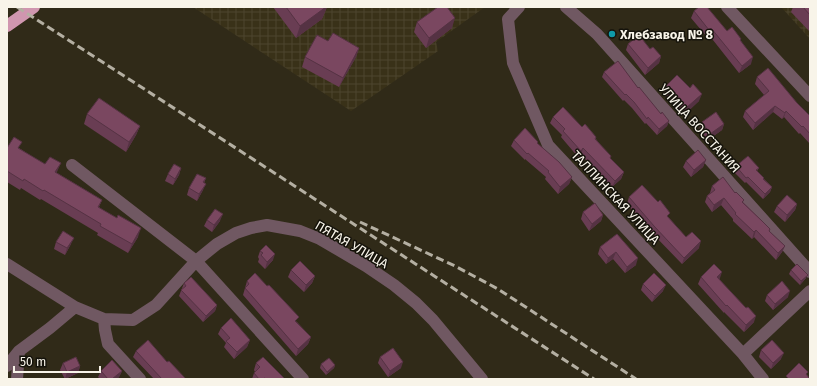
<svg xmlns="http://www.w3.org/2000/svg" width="817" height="386" viewBox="0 0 817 386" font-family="'Fira Sans',sans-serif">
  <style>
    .industrial { fill: url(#industrial-grid) }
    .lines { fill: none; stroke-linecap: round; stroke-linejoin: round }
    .minor { stroke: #705862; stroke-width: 12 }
    .highway { stroke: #d096af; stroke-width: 12 }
    .rail { stroke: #b4afa2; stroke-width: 3; stroke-dasharray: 8 4; stroke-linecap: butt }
    .wall { fill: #693d53 }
    .shaded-wall { fill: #553243 }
    .building { fill: #7a4760; stroke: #553243 }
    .culture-dot { fill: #0f9aa8; stroke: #15130b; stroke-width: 1.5 }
    .labels { text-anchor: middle; stroke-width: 3; stroke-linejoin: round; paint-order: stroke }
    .poi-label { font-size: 13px; font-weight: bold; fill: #f8f4e9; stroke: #15130b; text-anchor: start }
    .street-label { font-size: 13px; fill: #f8f4e9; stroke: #15130b }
  </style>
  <defs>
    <pattern id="industrial-grid" width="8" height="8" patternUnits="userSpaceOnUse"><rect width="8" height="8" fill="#393118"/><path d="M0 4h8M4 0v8" fill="none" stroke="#4d452e"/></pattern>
  </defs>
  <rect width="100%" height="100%" fill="#302a18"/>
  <path class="industrial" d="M193 7H485L436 42 438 51 351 111Z
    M781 7H810V39Z"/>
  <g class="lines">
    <path class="minor" d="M519 7 508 19 513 63 548 145 743 354 763 379
      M566 7 597 34 810 272
      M727 7 810 96
      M72 165 196 261 303 379
      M7 264 75 307 104 319 133 320 156 305 196 261 217 244 236 233 251 228 267 225 300 231 320 239 366 266 394 285 416 303 433 320 482 379
      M104 319 105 330 108 344 140 379
      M743 354 810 291
      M7 366 19 351 50 328 75 307
      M17 379 19 351"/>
    <path class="highway" d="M7 26 34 7"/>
    <path class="rail" d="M17 7 594 379
      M360 222 455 266 498 289 636 379"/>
  </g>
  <path class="wall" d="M273 7H327L322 19 296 38Z
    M793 7H810V32L791 12Z
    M694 11 741 39V41L751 64 739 73 709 35 707 37 691 18Z
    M417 22 452 28 426 48 414 32Z
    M328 41 359 48 356 57 339 87 302 67 305 57Z
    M628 44 650 49 661 56 659 63 645 75 626 50Z
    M604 72 661 114 669 121 667 126 657 135 646 123 645 124 632 108 624 100 623 101 602 77Z
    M757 77 797 103 810 116V144L800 133 799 134 784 117 782 119 773 112 753 130 743 117 745 111 764 95 755 84Z
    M666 86 699 101 684 115 664 93Z
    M87 114 140 126 136 135 126 152 84 124Z
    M553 117 582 127 596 137V139L610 158 624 172 621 179 612 187 581 155 578 157 561 137 562 135 550 123Z
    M702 122 724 124 722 130 708 140 699 129Z
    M514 140 538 142V144L572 177 569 184 558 194 545 179 546 177 525 159V160L511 146Z
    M7 148H19L57 173 102 200 99 207 138 237 128 253 97 235 98 233 41 199 40 200 21 188 20 190 7 182Z
    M706 160 703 167 691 177 683 167 686 161Z
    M736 166 759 168 757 171 764 178V179L772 187 770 192 763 199 746 182 745 183 734 172Z
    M181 168 179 175 173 185 165 181 168 174Z
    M206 178 204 183 203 190 197 201 187 195 189 188Z
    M712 186 735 193 744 200 743 202 770 229 769 231 785 246 782 252 776 260 754 237 752 239 733 221V219L721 205 712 212 705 202 707 196 710 193Z
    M629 197 669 218 686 237 699 248 682 264 652 233 627 204Z
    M797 204 795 210 785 222 774 212 777 206Z
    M583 212 603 215 601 221 589 231 581 219Z
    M207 220 220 221 212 232 204 226Z
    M617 234 636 265 625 273 613 259 606 264 598 254 600 247Z
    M56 242 71 244 65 255 54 249Z
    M260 251 273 260 265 269 258 262 259 259 258 257Z
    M291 270 315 276 312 283 304 292 288 277Z
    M791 270 806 278 800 285 789 274Z
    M701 277 720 278 719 279 754 322 744 332 724 312V313L698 284Z
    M247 281 297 322 311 337 308 344 296 356 243 295Z
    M184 283 217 305 215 311 203 322 179 296Z
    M643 284 663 291 652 302 641 290Z
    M767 295 788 297 773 310 765 301Z
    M221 328 250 340 247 347 234 359 224 347 226 343 218 334Z
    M761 350 781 359 771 369 759 357Z
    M136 351 167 362 186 379H154L133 357Z
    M380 357 401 368 388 377 378 363Z
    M63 363 80 366 78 373 65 379 60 370Z
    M256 363 285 379H252L254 373 255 372 254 370Z
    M321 364 335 365 334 368 326 375 320 368Z
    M101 371H122L119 377 117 379H100L98 377Z"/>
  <path class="shaded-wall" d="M326 7H327L322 19 296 38 300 26Z
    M455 18 452 28 426 48 429 38Z
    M711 28 709 35 707 37 709 30Z
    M359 48 356 57 339 87 343 78Z
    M661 56 659 63 645 75 648 68Z
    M753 57 751 64 739 73 742 66Z
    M702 94 699 101 684 115 686 108Z
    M775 106 773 112 753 130 755 123Z
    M786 111 784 117 782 119Z
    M669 121 667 126 657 135 659 129Z
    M724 124 722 130 708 140 710 134Z
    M140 126 136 135 126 152 129 142Z
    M583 148 581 155 578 157 581 151Z
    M706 160 703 167 691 177 694 170Z
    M61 163 57 172 52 181 55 172Z
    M181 168 179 175 173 185 175 179Z
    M624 172 621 179 612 187 615 181Z
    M572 177 569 184 558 194 560 187Z
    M206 184 203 190 197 201 199 194Z
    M772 187 770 192 763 199 765 194Z
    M724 198 721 205 712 212 714 205Z
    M797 204 795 210 785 222 787 215Z
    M223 214 220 221 212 232 214 225Z
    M603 215 601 221 589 231 592 224Z
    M141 228 138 237 128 253 132 244Z
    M756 230 754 237 752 239 754 232Z
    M74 238 71 244 65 255 67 248Z
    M701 241 699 248 682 264 684 258Z
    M785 246 782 252 776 260 778 253Z
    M616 252 613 259 606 264 608 258Z
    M275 254 273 260 265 269 267 262Z
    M638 258 636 265 625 273 627 267Z
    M722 272 720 278 715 284 717 277Z
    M808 275 806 278 800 285 801 281Z
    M315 276 312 283 304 292 306 285Z
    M666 285 663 291 652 302 655 296Z
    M790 291 788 297 773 310 775 304Z
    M217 305 215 311 203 322 206 316Z
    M756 316 754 322 744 332 746 325Z
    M311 337 308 344 296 356 298 349Z
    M250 340 247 347 234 359 237 352Z
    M784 353 781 359 771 369 773 363Z
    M403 362 401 368 388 377 390 371Z
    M335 365 334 368 326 375 327 372Z
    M80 366 78 373 65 379 67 372Z
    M122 371 119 377 117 379H112Z"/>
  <path class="building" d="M286 7H326L300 26Z
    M438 7H447L455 18 429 38 417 22Z
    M699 7H707L727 31 732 27 741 39 740 40 753 57 742 66 711 28 709 30 694 11Z
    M803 7H810V15Z
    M333 33 359 48 343 78 305 57 317 35 328 41Z
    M639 35 650 49 653 47 661 56 648 68 628 44Z
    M618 61 638 88 639 87 661 114 662 112 669 121 659 129 648 117 647 119 634 102 626 94 625 95 604 72Z
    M768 68 797 103 810 116V134L803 126 802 127 786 111 785 113 775 106 755 123 745 111 769 91 757 77Z
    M677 75 690 88 693 84 702 94 686 108 666 86Z
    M99 98 140 126 129 142 87 114Z
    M563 107 582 127 585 124 596 137 595 139 611 156 610 158 624 172 615 181 583 148 581 151 563 131 565 129 553 117Z
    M716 112 724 124 710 134 702 122Z
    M525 128 538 142 537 143 559 162 572 177 560 187 548 172 549 171 528 153 527 154 514 140Z
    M14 137 22 142 18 148 45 164 50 157 61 163 55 172 102 200 98 207 117 218 118 215 141 228 132 244 100 226 101 224 44 190 43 191 24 179 23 181 7 171V148Z
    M698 150 706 160 694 170 686 161Z
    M748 156 759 168 756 170 764 178 763 179 772 187 765 194 748 177 746 178 736 166Z
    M174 164 181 168 175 179 168 174Z
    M197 174 206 178 203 182 206 184 199 194 189 188Z
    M723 177 735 193 736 192 744 200 742 202 762 221 770 229 769 231 785 246 778 253 756 230 754 232 735 214 736 213 724 198 714 205 707 196 715 190 712 186Z
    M642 185 658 202 660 200 670 213 667 216 686 237 692 232 701 241 684 258 654 226 629 197Z
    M787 195 797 204 787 215 777 206Z
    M595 203 603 215 592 224 583 212Z
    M215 209 223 214 214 225 207 220Z
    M63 231 74 238 67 248 56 242Z
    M617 234 638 258 627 267 616 252 608 258 600 247Z
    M266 245 275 254 267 262 261 255 263 253 260 251Z
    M300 261 315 276 306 285 291 270Z
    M714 264 722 272 717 277 746 308 748 307 756 316 746 325 727 305 726 306 701 277Z
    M797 264 808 275 801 281 791 270Z
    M255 273 267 286 269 285 299 317 295 321 311 337 298 349 245 288 249 284 247 281Z
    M654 273 666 285 655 296 643 284Z
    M191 277 217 305 206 316 181 290 186 286 184 283Z
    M782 281 790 291 775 304 767 295Z
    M231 318 250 340 237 352 226 341 230 338 221 328Z
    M148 340 167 362 169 361 186 379H162L136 351Z
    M772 340 784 353 773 363 761 350Z
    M393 348 403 362 390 371 380 357Z
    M76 357 80 366 67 372 63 363Z
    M263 357 285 379H266L265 378 263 379H259L254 373 260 367 256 363Z
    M329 358 335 365 327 372 321 364Z
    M112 360 122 371 112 379H108L101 371Z
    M799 363 808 372 806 374 810 379H789L786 376Z"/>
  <circle class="culture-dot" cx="612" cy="34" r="4"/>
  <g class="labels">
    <g class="poi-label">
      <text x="620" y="39">Хлебзавод № 8</text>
    </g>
    <g class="street-label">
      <text transform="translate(700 128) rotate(48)" y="5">УЛИЦА ВОССТАНИЯ</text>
      <text transform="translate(616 197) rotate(47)" y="5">ТАЛЛИНСКАЯ УЛИЦА</text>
      <text transform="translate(352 244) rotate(30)" y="5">ПЯТАЯ УЛИЦА</text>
    </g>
  </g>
  <rect width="817" height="386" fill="none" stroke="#f8f4e9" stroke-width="16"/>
  <path d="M14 366v6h86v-6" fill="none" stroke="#f8f4e9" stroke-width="2"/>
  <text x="20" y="366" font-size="12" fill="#f8f4e9" stroke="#15130b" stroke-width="3" paint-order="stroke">50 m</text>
</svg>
